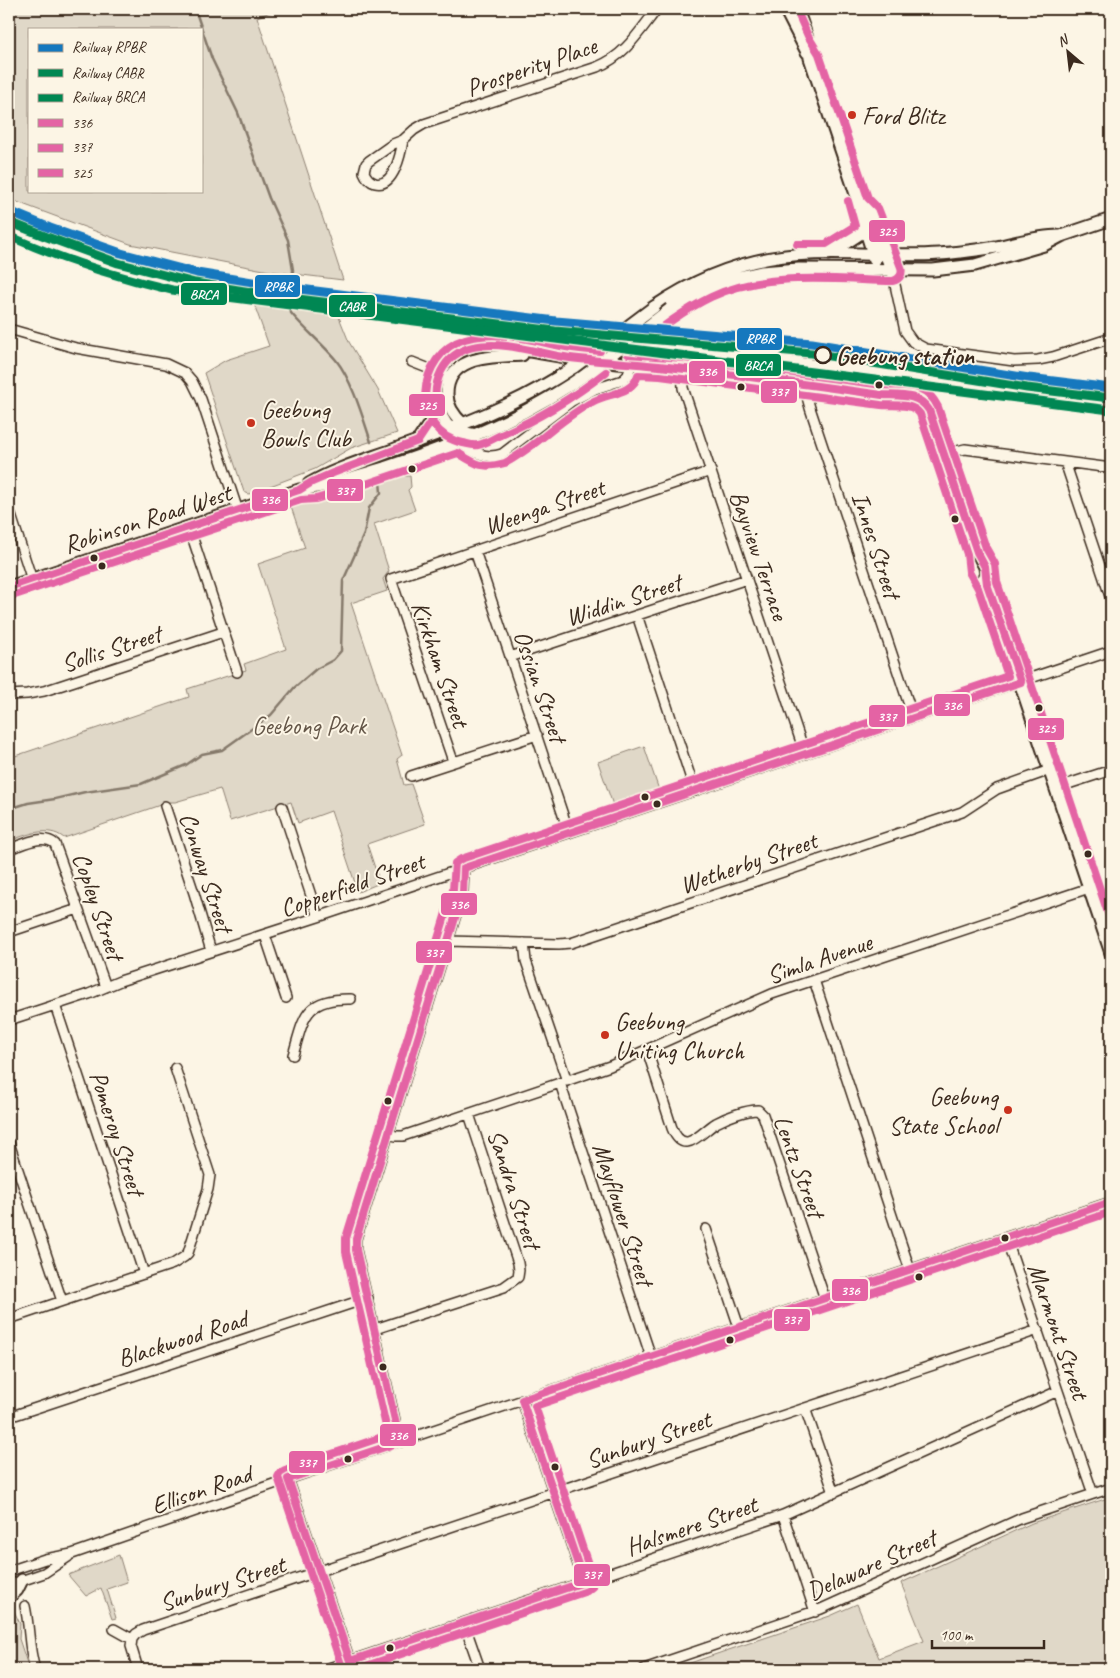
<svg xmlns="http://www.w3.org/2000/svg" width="1120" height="1678" viewBox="0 0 1120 1678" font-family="Caveat,sans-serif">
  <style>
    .green { fill: #e0d8c8; stroke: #8e8173; fill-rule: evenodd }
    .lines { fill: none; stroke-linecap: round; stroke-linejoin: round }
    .stream { stroke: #85796b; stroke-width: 2.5 }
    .minor-casing { stroke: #3b2a1e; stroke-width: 12 }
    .major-casing { stroke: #3b2a1e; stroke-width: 15 }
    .minor { stroke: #fcf5e5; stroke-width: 9 }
    .major { stroke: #fcf5e5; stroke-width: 11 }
    .rail { stroke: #3b2a1e; stroke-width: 2.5; stroke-dasharray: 8 4; stroke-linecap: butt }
    .major-bridge-casing { stroke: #3b2a1e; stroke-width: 15; stroke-linecap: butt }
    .major-bridge { stroke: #fcf5e5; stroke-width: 11 }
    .bus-1-casing { stroke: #fcf5e5; stroke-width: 11 }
    .bus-2-casing { stroke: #fcf5e5; stroke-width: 11 }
    .bus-3-casing { stroke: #fcf5e5; stroke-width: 11 }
    .bus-1 { stroke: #e463a4; stroke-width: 8 }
    .bus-2 { stroke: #e463a4; stroke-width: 8 }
    .bus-3 { stroke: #e463a4; stroke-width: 8 }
    .rail-1-casing { stroke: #fcf5e5; stroke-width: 12 }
    .rail-2-casing { stroke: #fcf5e5; stroke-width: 12 }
    .rail-3-casing { stroke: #fcf5e5; stroke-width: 12 }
    .rail-1 { stroke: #1578be; stroke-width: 9 }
    .rail-2 { stroke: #008752; stroke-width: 9 }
    .rail-3 { stroke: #008752; stroke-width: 9 }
    .poi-dot { fill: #c8321e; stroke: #fcf5e5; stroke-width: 2 }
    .stop-dot { fill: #fcf5e5; stroke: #3b2a1e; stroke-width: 2.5 }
    .bus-dot { fill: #3b2a1e; stroke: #fcf5e5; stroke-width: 2 }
    .labels { text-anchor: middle; stroke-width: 4; stroke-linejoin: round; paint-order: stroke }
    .street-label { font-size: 25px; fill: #3b2a1e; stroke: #fcf5e5 }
    .poi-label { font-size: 25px; fill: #3b2a1e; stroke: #fcf5e5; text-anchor: start }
    .stop-label { font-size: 25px; font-weight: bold; fill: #3b2a1e; stroke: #fcf5e5; text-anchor: start }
    .park-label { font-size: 25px; fill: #645648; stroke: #fcf5e5 }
    .line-badge { stroke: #fcf5e5; stroke-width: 2 }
    .badge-label { font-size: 14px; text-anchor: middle; font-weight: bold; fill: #fff }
  </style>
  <rect width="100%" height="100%" fill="#fcf5e5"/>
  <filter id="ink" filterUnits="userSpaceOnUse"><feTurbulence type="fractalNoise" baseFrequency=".02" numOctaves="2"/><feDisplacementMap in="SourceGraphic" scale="10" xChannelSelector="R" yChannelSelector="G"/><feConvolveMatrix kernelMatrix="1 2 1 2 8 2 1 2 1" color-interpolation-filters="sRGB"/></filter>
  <g filter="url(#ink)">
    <path class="green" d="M9 9H278L257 17 343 280 269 271 130 244 9 199ZM29 29H201V191H29Z
      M276 300 303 302 324 314 339 317 349 342 378 390 397 433 351 448 315 469 249 494 244 492 204 373 226 360 269 346 254 304 275 306Z
      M410 476 411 487 408 490 415 510 374 524 389 571 383 579 387 591 351 603 402 755 397 759 404 785 411 784 425 824 367 844 380 883 358 892 331 811 298 823 291 802 230 821 220 789 175 802H169L64 838C48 825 26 835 9 841V758L189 697 187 689 246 670 244 664 286 649 258 564 305 548 290 504 358 488 390 477Z
      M644 746 660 793 614 808 598 762Z
      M1111 1497V1669H672L830 1616 857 1604 879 1658 924 1641 901 1583 1032 1523Z
      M119 1555 127 1582 107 1589 116 1618 112 1619 101 1588 86 1596 68 1575Z
      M9 1611H14L20 1624 19 1639 29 1669H9Z"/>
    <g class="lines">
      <path class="stream" d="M195 9 212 59 238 113 269 198 288 240 293 270 290 303 291 313C305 330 322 343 336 360 352 380 363 418 371 442
        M9 809 28 803 55 799 85 792 141 784 186 765 202 754 222 750 271 715 294 688 316 669 333 660 341 651 343 581 364 534 369 508 381 493 380 481"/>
      <defs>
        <path id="minor" d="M403 140C401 153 394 188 375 183 369 181 366 177 364 172L366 164 369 161 393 144 403 140 414 130 424 124 597 67C625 56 639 32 657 9
          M892 271 905 331 913 342 926 349 1014 361 1038 360 1053 357 1111 338
          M9 329 76 348 166 364 185 373 192 381 201 399 238 511
          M412 362 445 375
          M682 368 683 388 805 754
          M808 385 807 397 810 408 913 717
          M459 442C473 452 485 460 502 454L572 401 595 389 623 380 628 375 631 364
          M944 454 965 449 1111 468
          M1065 462 1111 599
          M9 509 32 580
          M189 527 237 672
          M475 551 569 833
          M637 615 695 791
          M510 657 747 579
          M9 695 27 694 44 691 223 632
          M453 761 391 579 711 471
          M411 776 537 735
          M1055 786H1062L1111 770
          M165 806 194 893 211 951
          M282 807 318 917
          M9 849C22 845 43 833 55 844L106 987
          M9 932 78 909
          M265 935 286 998
          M448 941 559 944 571 943 962 812 997 789 1050 770
          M524 943 526 961 567 1081
          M814 980 910 1270
          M55 1005 144 1274
          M9 1020 89 994 120 981 318 917 1111 651
          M647 1050 672 1128C684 1158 701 1132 716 1123 727 1117 746 1110 758 1110L763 1115 825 1299
          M293 1055C304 1018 304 998 351 999
          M560 1083 651 1357
          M387 1134 396 1136H403L610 1066 772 994 1089 888
          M9 1143 62 1301
          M706 1229 739 1327
          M1006 1238 1093 1494
          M9 1319 173 1264 184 1257 188 1253 208 1189 210 1175 175 1068
          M375 1329 504 1287 518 1277 519 1270 518 1263 469 1114
          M522 1400 584 1582
          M805 1408 834 1493
          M9 1417 368 1298
          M400 1442 356 1250V1239L463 892 464 868
          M288 1479 350 1661
          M783 1515 815 1612
          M9 1571 45 1559 72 1554 288 1479 1111 1202
          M9 1585 44 1573 68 1557
          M25 1606C30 1628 28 1647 35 1669
          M464 1623 480 1669
          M114 1629 132 1639 131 1646 138 1669
          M132 1639 136 1634 143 1630 1038 1330
          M326 1669 783 1515 1058 1391
          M644 1669 821 1609 1022 1518 1111 1488"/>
        <path id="major" d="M785 9 807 52
          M797 9 807 38 810 58 859 203 863 222 875 260
          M859 203 869 213 892 271
          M829 254 866 230
          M654 307C701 275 753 256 810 254 853 252 896 257 939 254 958 253 977 250 996 247 1017 243 1037 236 1059 236
          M670 309 707 288 734 278 761 272 799 269 933 270 975 265 1044 245 1061 236 1111 219
          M463 424C454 416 447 406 447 394 447 354 495 357 522 355
          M476 435 456 431 447 425 436 407 435 391 440 372 450 359 461 351 479 345 500 346 566 357 618 363 692 370 882 395 912 396 923 401 929 410 977 552 985 567 987 584
          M418 441 438 411
          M309 484C336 468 369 459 398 448 460 426 519 404 574 367
          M984 578 987 584 1111 953
          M9 587 299 490C328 487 356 476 384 468 463 442 525 418 593 369
          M9 1597 17 1590 22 1580"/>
      </defs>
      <use href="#minor" class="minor-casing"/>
      <use href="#major" class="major-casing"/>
      <use href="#minor" class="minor"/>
      <use href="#major" class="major"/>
      <path class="rail" d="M9 220C57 241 105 260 156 272 204 282 254 287 303 294L1111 396"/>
      <defs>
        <path id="major-bridge" d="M574 367 654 307
          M593 369 670 309"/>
      </defs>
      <use href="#major-bridge" class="major-bridge-casing"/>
      <use href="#major-bridge" class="major-bridge"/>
      <defs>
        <path id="bus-1" d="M9 587 299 490 312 482 333 473 418 441 438 411C430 383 443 354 473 347 505 340 539 354 570 358 603 362 636 363 668 367 740 375 811 385 882 395 900 396 918 393 929 410L977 552 985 567 987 584 1021 682 464 868 463 892 356 1239V1250L400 1442 288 1479 350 1661 584 1582 522 1400 1111 1202"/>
        <path id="bus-2" d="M12 596 301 500 316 499 363 485 458 453C477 465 482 469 505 463 537 446 561 418 594 401 609 393 633 394 638 375L660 376 881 405C893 406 912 402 920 414L967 554 969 572 978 588 1008 676 461 859 455 863 453 890 346 1238V1252L388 1435 285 1470 280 1473 278 1477 341 1664 344 1669
          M357 1669 587 1591 592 1587 593 1579 535 1406 1111 1212"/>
        <path id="bus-3" d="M796 9 808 36 819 54 868 198 878 208 901 267C903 274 900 279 893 281 835 280 764 271 711 297 680 312 655 333 628 354L683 358 883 385C907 387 926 382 938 407L986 548 995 564 997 582 1111 922
          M797 244H826L855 226 848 201
          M600 351C588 350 577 349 566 347 533 341 498 329 465 339 416 354 409 432 463 443 468 444 473 446 478 445 485 444 492 439 499 436 536 420 574 397 606 372"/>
      </defs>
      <use href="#bus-1" class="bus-1-casing"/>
      <use href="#bus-2" class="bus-2-casing"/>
      <use href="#bus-3" class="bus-3-casing"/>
      <use href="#bus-1" class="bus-1"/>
      <use href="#bus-2" class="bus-2"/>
      <use href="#bus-3" class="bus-3"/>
      <defs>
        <path id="rail-1" d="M9 211 50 228 121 253 197 273 284 287 556 321 812 343 1029 378 1111 388"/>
        <path id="rail-2" d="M9 222 47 237 118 263 195 283 282 297 555 331 811 353 1027 388 1110 398"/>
        <path id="rail-3" d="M9 236C61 259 116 277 172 290L1110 410"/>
      </defs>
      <use href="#rail-1" class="rail-1-casing"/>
      <use href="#rail-2" class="rail-2-casing"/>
      <use href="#rail-3" class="rail-3-casing"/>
      <use href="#rail-1" class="rail-1"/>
      <use href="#rail-2" class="rail-2"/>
      <use href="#rail-3" class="rail-3"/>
    </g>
  </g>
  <g class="poi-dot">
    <circle cx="852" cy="115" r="5"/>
    <circle cx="251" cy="423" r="5"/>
    <circle cx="605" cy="1035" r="5"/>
    <circle cx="1008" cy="1110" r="5"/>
  </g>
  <circle class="stop-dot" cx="823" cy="355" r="8"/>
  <g class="bus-dot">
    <circle cx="879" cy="385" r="4.5"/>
    <circle cx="741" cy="387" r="4.5"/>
    <circle cx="412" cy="469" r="4.5"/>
    <circle cx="955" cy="519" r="4.5"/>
    <circle cx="94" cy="558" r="4.5"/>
    <circle cx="102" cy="566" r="4.5"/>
    <circle cx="1039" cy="708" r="4.5"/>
    <circle cx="645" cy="797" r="4.5"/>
    <circle cx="657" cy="804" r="4.5"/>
    <circle cx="1088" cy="854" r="4.5"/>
    <circle cx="388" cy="1101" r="4.5"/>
    <circle cx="1005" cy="1238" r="4.5"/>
    <circle cx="919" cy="1277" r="4.5"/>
    <circle cx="730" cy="1340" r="4.5"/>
    <circle cx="383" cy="1367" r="4.5"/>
    <circle cx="348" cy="1459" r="4.5"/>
    <circle cx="555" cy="1467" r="4.5"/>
    <circle cx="390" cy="1648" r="4.5"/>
  </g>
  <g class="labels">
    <g class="street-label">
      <text transform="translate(531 66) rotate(-19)" y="9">Prosperity Place</text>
      <text transform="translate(544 506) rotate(-19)" y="9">Weenga Street</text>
      <text transform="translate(147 518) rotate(-18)" y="9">Robinson Road West</text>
      <text transform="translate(877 545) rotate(72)" y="9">Innes Street</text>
      <text transform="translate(760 555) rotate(71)" y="9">Bayview Terrace</text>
      <text transform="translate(623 599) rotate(-18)" y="9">Widdin Street</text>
      <text transform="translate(111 648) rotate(-18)" y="9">Sollis Street</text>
      <text transform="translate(441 664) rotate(71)" y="9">Kirkham Street</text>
      <text transform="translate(541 686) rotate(71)" y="9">Ossian Street</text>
      <text transform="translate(748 862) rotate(-19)" y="9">Wetherby Street</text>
      <text transform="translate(207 872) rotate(72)" y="9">Conway Street</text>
      <text transform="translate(352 884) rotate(-19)" y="9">Copperfield Street</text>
      <text transform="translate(99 906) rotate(71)" y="9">Copley Street</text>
      <text transform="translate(819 958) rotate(-19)" y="9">Simla Avenue</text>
      <text transform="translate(118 1133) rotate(72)" y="9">Pomeroy Street</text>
      <text transform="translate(800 1166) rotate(70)" y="9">Lentz Street</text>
      <text transform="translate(515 1189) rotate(72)" y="9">Sandra Street</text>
      <text transform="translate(624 1214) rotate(72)" y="9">Mayflower Street</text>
      <text transform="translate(1059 1331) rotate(71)" y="9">Marmont Street</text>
      <text transform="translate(182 1338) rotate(-18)" y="9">Blackwood Road</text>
      <text transform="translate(648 1439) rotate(-19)" y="9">Sunbury Street</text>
      <text transform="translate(201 1489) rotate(-19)" y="9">Ellison Road</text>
      <text transform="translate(691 1525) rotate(-19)" y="9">Halsmere Street</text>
      <text transform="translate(871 1564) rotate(-24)" y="9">Delaware Street</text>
      <text transform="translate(222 1583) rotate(-18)" y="9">Sunbury Street</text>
    </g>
    <g class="poi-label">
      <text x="862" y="124">Ford Blitz</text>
      <text x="261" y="418">Geebung<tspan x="261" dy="29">Bowls Club</tspan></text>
      <text x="615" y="1030">Geebung<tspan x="615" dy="29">Uniting Church</tspan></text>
      <text x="998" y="1105" text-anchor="end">Geebung<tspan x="998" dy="29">State School</tspan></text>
    </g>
    <g class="stop-label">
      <text x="836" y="364">Geebung station</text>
    </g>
    <g class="park-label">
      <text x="309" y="734">Geebong Park</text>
    </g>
  </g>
  <g class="line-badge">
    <rect x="868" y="219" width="38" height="24" rx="5" fill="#e463a4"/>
    <rect x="254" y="274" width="47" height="24" rx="5" fill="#1578be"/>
    <rect x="180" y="282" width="48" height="24" rx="5" fill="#008752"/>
    <rect x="328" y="294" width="48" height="24" rx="5" fill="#008752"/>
    <rect x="736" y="327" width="47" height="24" rx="5" fill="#1578be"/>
    <rect x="735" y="353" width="47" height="24" rx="5" fill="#008752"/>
    <rect x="688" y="360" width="38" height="24" rx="5" fill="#e463a4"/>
    <rect x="760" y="380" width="38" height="24" rx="5" fill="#e463a4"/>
    <rect x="408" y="393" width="38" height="24" rx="5" fill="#e463a4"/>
    <rect x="326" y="478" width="38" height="24" rx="5" fill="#e463a4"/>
    <rect x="251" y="488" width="38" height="24" rx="5" fill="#e463a4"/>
    <rect x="933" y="693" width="38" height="24" rx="5" fill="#e463a4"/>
    <rect x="868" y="704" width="38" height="24" rx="5" fill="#e463a4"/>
    <rect x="1027" y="717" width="38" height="24" rx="5" fill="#e463a4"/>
    <rect x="440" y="892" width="38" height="24" rx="5" fill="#e463a4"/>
    <rect x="415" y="940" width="38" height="24" rx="5" fill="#e463a4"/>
    <rect x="831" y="1278" width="38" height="24" rx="5" fill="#e463a4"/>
    <rect x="773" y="1308" width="38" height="24" rx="5" fill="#e463a4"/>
    <rect x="379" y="1423" width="38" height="24" rx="5" fill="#e463a4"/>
    <rect x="288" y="1450" width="38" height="24" rx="5" fill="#e463a4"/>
    <rect x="573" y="1563" width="38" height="24" rx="5" fill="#e463a4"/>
  </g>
  <g class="badge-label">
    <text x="887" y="236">325</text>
    <text x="278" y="291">RPBR</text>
    <text x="204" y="299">BRCA</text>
    <text x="352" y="311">CABR</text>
    <text x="760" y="343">RPBR</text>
    <text x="758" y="370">BRCA</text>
    <text x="707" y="376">336</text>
    <text x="779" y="396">337</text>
    <text x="427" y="410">325</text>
    <text x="345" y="495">337</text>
    <text x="270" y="504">336</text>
    <text x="952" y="710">336</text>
    <text x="887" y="721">337</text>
    <text x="1046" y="733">325</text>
    <text x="459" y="909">336</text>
    <text x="434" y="957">337</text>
    <text x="850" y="1295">336</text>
    <text x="792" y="1324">337</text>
    <text x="398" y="1440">336</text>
    <text x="307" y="1467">337</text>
    <text x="592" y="1579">337</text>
  </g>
  <rect width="1120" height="1678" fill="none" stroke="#fcf5e5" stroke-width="30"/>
  <rect x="15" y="15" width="1090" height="1648" fill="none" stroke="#3b2a1e" stroke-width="2" filter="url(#ink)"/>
  <rect x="28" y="28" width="175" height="165" fill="#fcf5e5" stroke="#afa495"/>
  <rect x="38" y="44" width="25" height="8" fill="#1578be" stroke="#afa495"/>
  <text x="72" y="52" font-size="15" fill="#3b2a1e">Railway RPBR</text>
  <rect x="38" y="69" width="25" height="8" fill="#008752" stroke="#afa495"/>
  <text x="72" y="78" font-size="15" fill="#3b2a1e">Railway CABR</text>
  <rect x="38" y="94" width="25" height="8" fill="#008752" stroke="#afa495"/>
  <text x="72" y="102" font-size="15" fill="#3b2a1e">Railway BRCA</text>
  <rect x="38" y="119" width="25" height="8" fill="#e463a4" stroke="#afa495"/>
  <text x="72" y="128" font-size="15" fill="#3b2a1e">336</text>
  <rect x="38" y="144" width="25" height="8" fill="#e463a4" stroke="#afa495"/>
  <text x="72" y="152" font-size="15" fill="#3b2a1e">337</text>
  <rect x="38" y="169" width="25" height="8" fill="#e463a4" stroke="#afa495"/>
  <text x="72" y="178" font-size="15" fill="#3b2a1e">325</text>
  <g transform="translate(1068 52) rotate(332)" stroke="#fcf5e5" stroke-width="4" paint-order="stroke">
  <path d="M0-4L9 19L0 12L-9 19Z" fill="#3b2a1e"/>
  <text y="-8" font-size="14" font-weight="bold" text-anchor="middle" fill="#3b2a1e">N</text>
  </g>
  <path d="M932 1640v8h112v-8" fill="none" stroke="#3b2a1e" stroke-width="2.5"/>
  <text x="940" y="1640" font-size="15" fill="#3b2a1e" stroke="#fcf5e5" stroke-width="4" paint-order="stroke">100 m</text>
</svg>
